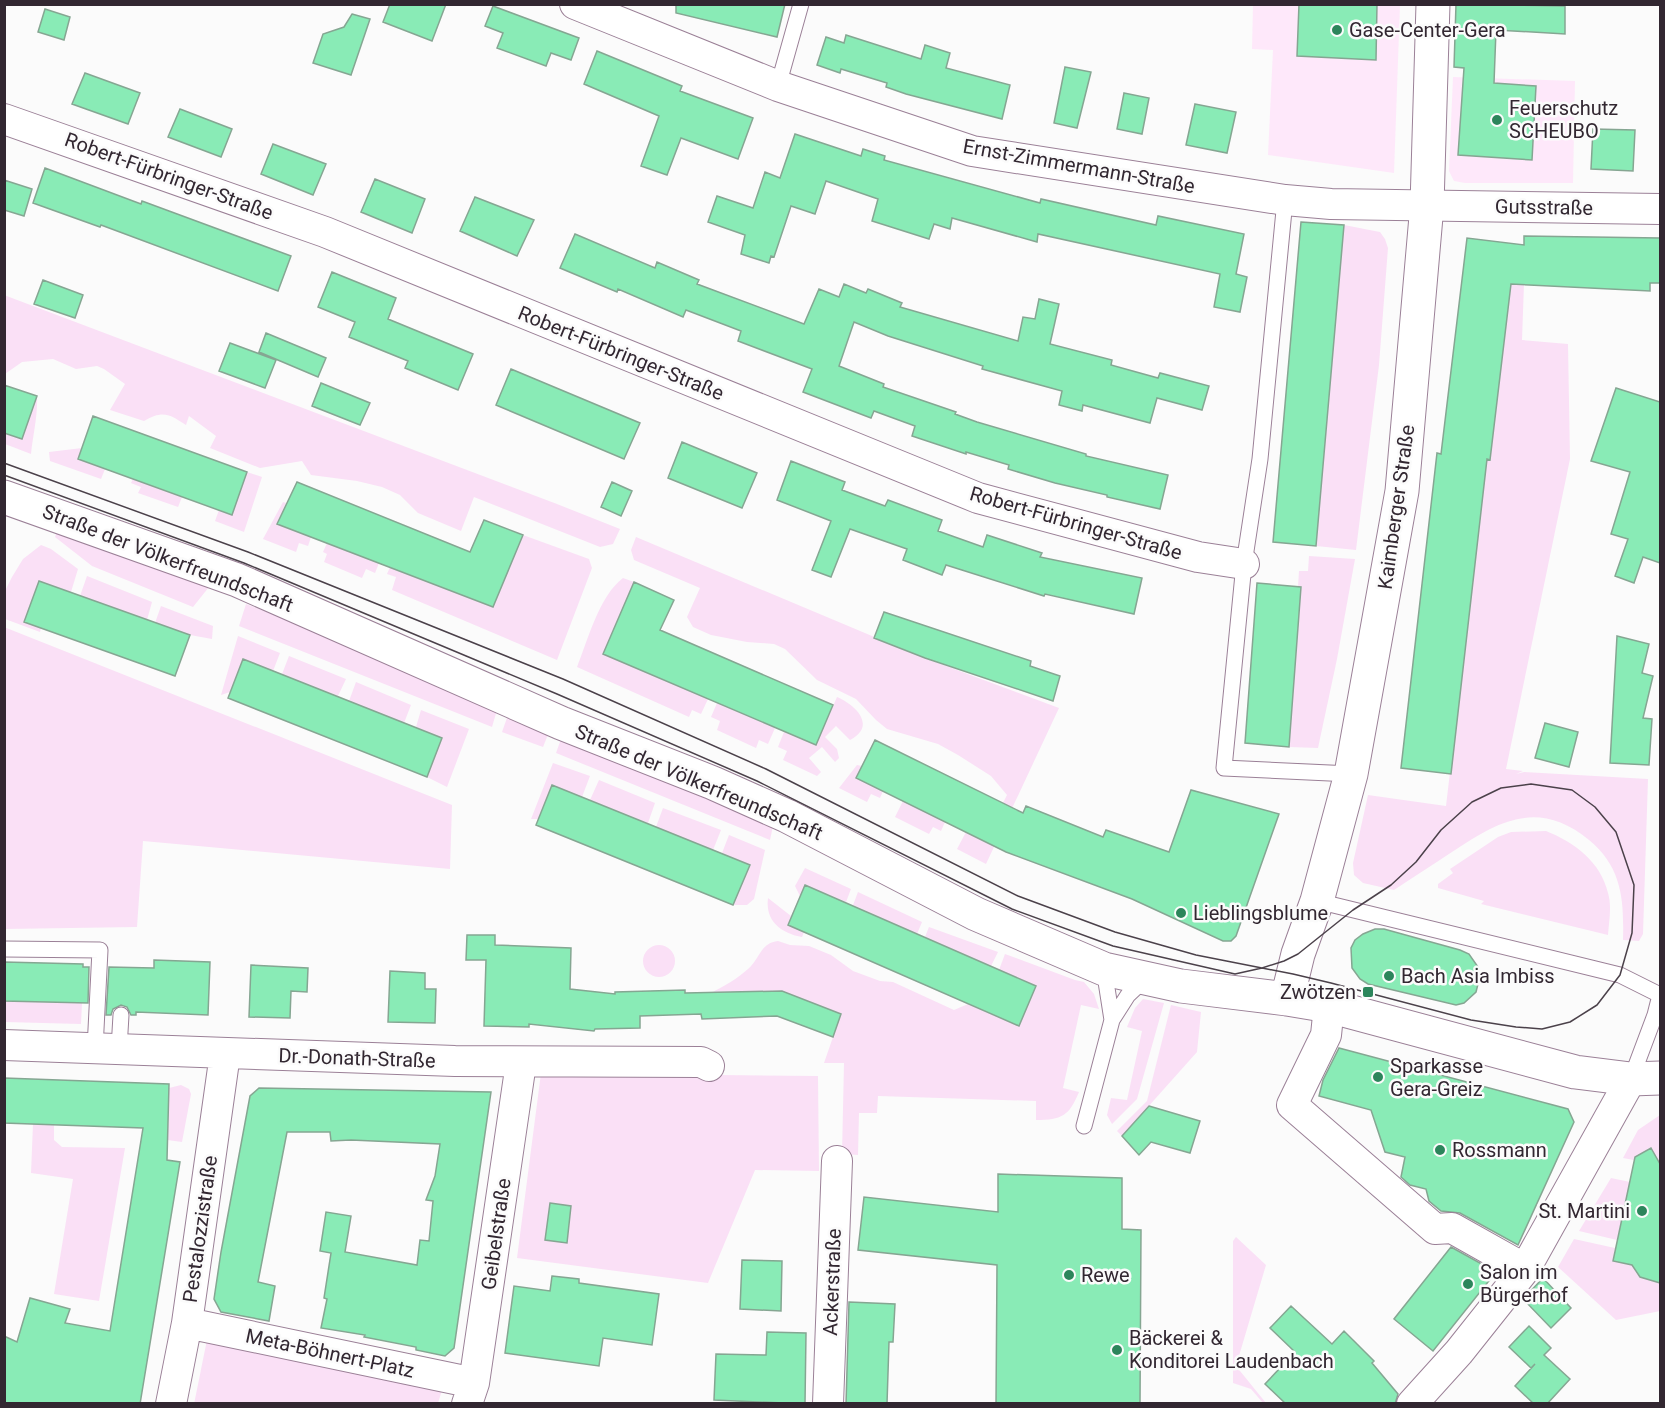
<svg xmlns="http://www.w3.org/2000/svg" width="1665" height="1408" viewBox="0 0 1665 1408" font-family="Roboto,sans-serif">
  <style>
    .built { fill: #fee8fa }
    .green { fill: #fae0f6 }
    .building { fill: #89ebb6; stroke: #85a692; stroke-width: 1.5 }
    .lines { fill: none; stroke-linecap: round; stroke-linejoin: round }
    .service-casing { stroke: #9b8097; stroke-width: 17 }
    .minor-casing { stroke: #9b8097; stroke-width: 32 }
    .secondary-casing { stroke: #9b8097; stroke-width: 35 }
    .service { stroke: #fff; stroke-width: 15 }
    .minor { stroke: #fff; stroke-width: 30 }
    .secondary { stroke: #fff; stroke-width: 33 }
    .tram { stroke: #4b414a; stroke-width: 1.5 }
    .poi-dot { fill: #2c855b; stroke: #fbfbfb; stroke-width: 2 }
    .labels { text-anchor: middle; stroke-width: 5; stroke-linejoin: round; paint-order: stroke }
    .poi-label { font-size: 20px; fill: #322731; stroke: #fbfbfb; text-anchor: start }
    .street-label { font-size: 20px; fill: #322731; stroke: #fbfbfb }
  </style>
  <rect width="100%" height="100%" fill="#fbfbfb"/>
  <path class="built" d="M1253 5H1400L1394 173 1268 155 1273 50 1252 49Z
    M1453 77 1575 81 1573 183H1465L1454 181 1449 171Z"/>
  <path class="green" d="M1344 225 1380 232 1385 239 1388 248 1379 365 1356 550 1316 546Z
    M1513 269 1524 284 1522 340 1568 344 1570 459 1506 769 1523 771 1516 774 1524 772 1648 779 1643 934 1639 941 1623 940C1624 900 1622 867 1589 840 1539 799 1499 820 1452 852 1433 865 1413 877 1394 890L1363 883 1354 875 1353 863 1368 795 1446 806 1487 459H1490Z
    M4 295 557 504 620 529 613 544 600 547 474 497 461 531 418 513 400 495 382 487 357 481 311 475 302 461 260 468 210 448 216 436 189 416 186 425C169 414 163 410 144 421L110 410 125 384 104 369 97 366 76 369 53 359 22 362 5 374Z
    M37 396C38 415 33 435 31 454L5 444 4 433Z
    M82 448 78 459 105 469 101 479 50 461 49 452Z
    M247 472 262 477 244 532 215 521 219 510 232 515Z
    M133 479 182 497 178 507 138 493 141 487 131 483Z
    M283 502 286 503 277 524 311 537 308 546 299 543 296 552 263 539Z
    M57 531 209 587 193 607 92 566 55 537Z
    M523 535 589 559 592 568 557 660 392 590 396 577 387 574 390 567 492 607Z
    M636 537 922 657 1059 708 986 864 957 849 966 832 984 840 1007 795 991 776 958 755 938 744 887 729 876 720 856 699 817 680 785 649 774 644 747 642 711 635 693 627 687 617 700 588 634 560 631 550Z
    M327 543 379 563 375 573 366 569 362 578 324 562 327 554 323 552Z
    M41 545 51 549 78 569 71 592 39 581 24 622 41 628 40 632 5 619 4 593 12 577 23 559Z
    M1309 556 1355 559 1337 659 1318 748 1289 747 1301 587H1298L1299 571H1308Z
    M87 576 152 602 147 620 80 596Z
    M623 578 634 582 603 654 708 699 701 714 692 710 689 717 577 667C588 640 599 596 623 578Z
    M246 604 352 645 497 710 492 727 239 626Z
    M161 606 213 626 212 639 190 635 155 623Z
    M4 627 452 805 450 869 143 841 137 927 5 929Z
    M238 636 280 653 273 671 243 659 230 692 221 695Z
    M289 656 346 679 338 696 282 674Z
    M356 682 411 705 404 723 349 701Z
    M837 697C856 705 877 726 850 740L836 726 825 737 837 749 839 758 835 762 822 747 809 758 821 772 817 776 783 760 787 751 778 747 784 732 816 745Z
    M717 703 775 728 768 744 759 740 756 748 717 730 720 721 711 717Z
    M421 710 469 729 447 787 427 777 442 738 416 727Z
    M508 715 549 732 543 747 502 732Z
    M561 739 686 787 773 826 770 840 556 753Z
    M553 763 590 776 582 797 552 785 538 819H531Z
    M857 765 862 766 883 791 880 798 871 794 867 802 839 788Z
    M599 780 655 803 648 823 590 800Z
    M903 801 945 822 941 831 933 827 929 834 895 817Z
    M663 808 721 830 713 850 656 827Z
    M1546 831C1574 842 1601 862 1608 893 1612 906 1609 921 1608 935L1481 904 1484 901 1438 888V884L1453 873 1450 869 1498 837 1511 832Z
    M729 835 765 850 754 899 747 905H733L750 865 722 853Z
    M805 868 851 889 846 902 805 885 788 925 804 932 802 937C781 933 765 921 768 898L791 916 800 896 795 886Z
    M858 892 922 922 917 934 853 905Z
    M929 927 998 952 991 966 925 937Z
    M778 941 790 945 809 946 831 955 853 971 880 981 893 982 954 1010 968 1004 1018 1026 1036 986 999 970 1005 954 1075 980 1084 982 1094 994 1099 1009 1081 1005 1063 1088 1079 1092C1069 1116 1062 1120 1036 1120V1101L878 1096 877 1113H859L858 1155 842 1154 844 1063H824L841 1014 782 992 711 993C724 986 737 979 748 969 760 959 760 943 778 941Z
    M643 961a16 16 0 1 1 32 0a16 16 0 1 1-32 0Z
    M1143 999 1164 1003 1137 1099 1112 1124 1107 1115 1111 1098 1127 1100 1142 1031 1127 1027 1135 1008Z
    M5 1001 82 1003 81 1024 5 1022Z
    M1171 1005 1201 1012 1197 1052 1122 1136 1117 1131 1147 1101Z
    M541 1073 818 1076 819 1171 755 1170 708 1283 517 1258Z
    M181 1085 189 1089 191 1094 182 1142 153 1138 168 1128 169 1088Z
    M1660 1115V1165L1656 1164 1657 1158 1654 1153 1639 1161 1623 1158 1638 1130Z
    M33 1124 54 1125V1140L62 1147 125 1148 99 1301 54 1294 73 1179 31 1173Z
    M1611 1178 1630 1182 1617 1240 1579 1231Z
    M1236 1237 1266 1265 1236 1366 1266 1403H1263L1251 1389 1233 1383V1241Z
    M1574 1239 1615 1248 1613 1261 1632 1265 1640 1277 1653 1281 1660 1277V1311L1616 1320 1558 1267Z
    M208 1335 443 1387 438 1403 194 1404Z"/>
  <path class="building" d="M390 4H446L432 41 383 22Z
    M676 4H785L777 37 676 13Z
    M1299 4H1377L1376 60 1297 56Z
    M1456 4 1565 6V34L1496 30 1494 83 1536 86 1532 160 1458 155 1464 68 1454 67Z
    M493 6 579 38 571 60 551 53 546 66 497 48 503 33 485 26Z
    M45 9 70 17 64 40 38 32Z
    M352 14 370 19 351 75 313 63 323 34 344 27Z
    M846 35 921 59 925 45 950 53 946 68 1010 85 1002 119 906 94 886 87 887 83 841 69 840 73 817 65 826 37 844 43Z
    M597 51 682 86 680 91 753 118 738 159 681 138 667 175 641 166 659 116 584 84Z
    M1065 67 1091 72 1077 128 1054 123Z
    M85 73 140 93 128 124 72 104Z
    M1124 93 1149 98 1142 134 1117 129Z
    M1195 104 1236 112 1227 153 1186 145Z
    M180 109 232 129 221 157 168 137Z
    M1593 129 1635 130 1633 171 1591 169Z
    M795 134 861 156 863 149 885 156 884 160 1040 203 1041 199 1156 225 1158 216 1244 234 1236 274 1247 277 1240 312 1214 307 1220 274 1038 234 1037 242 952 218 950 229 934 224 929 239 872 221 878 199 826 181 815 214 791 206 774 257 771 256 769 263 741 254 745 235 708 222 717 196 753 208 765 172 780 178Z
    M273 144 326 164 313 195 261 174Z
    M45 168 141 204 142 201 291 256 278 291 101 225 100 227 33 203Z
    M375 179 425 199 412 233 361 212Z
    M4 180 32 189 24 216 4 210Z
    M475 197 534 220 517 256 460 231Z
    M1301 222 1344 225 1316 546 1273 542Z
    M575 234 655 268 657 262 699 280 697 284 804 324 819 289 839 297 844 284 866 293 868 289 902 303 900 307 1018 341 1023 317 1035 319 1039 299 1059 304 1050 344 1112 360 1111 365 1158 378 1160 373 1209 386 1202 410 1157 398 1150 423 1083 405 1082 411 1059 405 1062 391 982 369 983 366 888 336 854 322 839 366 884 384 883 387 956 412 955 414 977 422 1086 454V456L1168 475 1160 509 1107 497V495L1055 483 1008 469 1009 465 966 452V454L912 436 915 426 874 411 871 418 803 392 812 369 738 341 741 331 686 310 683 317 618 289 617 292 560 268Z
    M1524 236 1660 238V283H1650V291L1511 284 1490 460 1487 459 1451 774 1401 768 1437 453 1441 454 1467 238 1524 245Z
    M332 272 396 298 388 319 473 354 458 390 405 368 408 361 349 337 355 322 318 307Z
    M43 280 83 295 75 318 34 304Z
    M266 333 326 358 318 377 259 352Z
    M230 343 276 360 265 388 219 371Z
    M511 369 640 423 624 459 496 405Z
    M321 383 370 403 360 425 312 406Z
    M4 385 37 396 22 439 4 433Z
    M1616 388 1660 402V563L1643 557 1634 583 1615 576 1628 539 1611 534 1630 472 1591 461Z
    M93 416 247 472 232 515 78 459Z
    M682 442 757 473 742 508 668 478Z
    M791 461 845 482 842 490 885 506 888 500 942 520 938 531 983 547 987 535 1042 553 1040 557 1142 578 1134 614 1045 594 1044 596 946 565 942 575 903 560 907 549 850 529 831 577 812 570 831 521 777 500Z
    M297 482 470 552 484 520 523 535 493 607 277 524Z
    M612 482 632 491 621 516 601 507Z
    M39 581 190 635 175 676 24 622Z
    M634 582 674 600 660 630 833 705 816 745 603 654Z
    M1257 583 1301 587 1289 747 1245 743Z
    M884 612 1031 661 1030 666 1060 676 1053 701 925 658 874 638Z
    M1617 636 1649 644 1642 673 1653 676 1643 718 1652 719 1649 765 1610 763Z
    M243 659 442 738 427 777 228 698Z
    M1545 723 1578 732 1569 767 1535 758Z
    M875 740 1023 813 1026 806 1103 837 1106 830 1169 852 1191 790 1279 814 1236 936 1231 941H1223L1132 899 1006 852 856 778Z
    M552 785 750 865 733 905 536 825Z
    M805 885 1036 986 1019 1026 788 925Z
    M1375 929H1384L1460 950 1469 954 1478 967V984L1476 992 1464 1003 1456 1005 1368 984 1360 979 1352 968 1351 948 1355 940 1363 934Z
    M467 935H495V945L571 948 570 989 615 994V992L685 990V993L782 991 841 1014 833 1037 777 1016 702 1019 701 1014 640 1016V1028L595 1029 594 1031 529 1024V1027L484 1026 486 960H466Z
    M154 960 210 962 208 1015 136 1012V1015H131L127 1007 121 1005 113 1009 111 1015H106L109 967 154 968Z
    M4 962 83 964V967H89L88 1003 4 1001Z
    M251 965 308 968 307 992 291 991 290 1018 249 1017Z
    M390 971 425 973V989H436L435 1023 388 1022Z
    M1339 1048 1568 1109 1574 1122 1518 1245 1460 1213 1441 1211 1429 1201 1426 1189 1410 1185 1401 1177 1405 1157 1385 1152 1371 1110 1319 1096 1323 1080Z
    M4 1078 169 1084 167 1160 180 1162 140 1404H4V1336L17 1342 30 1298 70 1309 65 1323 110 1331 143 1128 4 1123Z
    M259 1088 491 1092 454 1348 445 1356 416 1350V1347L364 1337 365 1335 321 1328 327 1299 324 1298 331 1253 320 1251 326 1212 351 1216 345 1252 417 1265 420 1240 429 1241 433 1201 426 1200 435 1176 440 1144 351 1140 331 1141 330 1132H287L258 1282 275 1286 269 1321 221 1312 214 1299 221 1252 250 1096Z
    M1149 1106 1200 1121 1190 1153 1151 1142 1139 1155 1122 1136Z
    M1651 1148 1660 1164V1283L1640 1277 1632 1265 1613 1261 1635 1157Z
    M998 1174 1122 1178V1229L1141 1230 1140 1404H996L997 1265 858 1250 864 1197 998 1212Z
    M550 1203 571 1206 567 1243 545 1240Z
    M1451 1247 1496 1272 1433 1351 1394 1319Z
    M742 1260 782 1261 781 1311 740 1309Z
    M552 1276 579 1279V1283L659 1294 652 1345 603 1338 599 1366 505 1353 514 1286 550 1291Z
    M1543 1278 1571 1308 1551 1328 1523 1299Z
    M849 1302 895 1304 893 1342H889L887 1404H846Z
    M1291 1306 1332 1344 1344 1331 1374 1361 1372 1363 1398 1394 1395 1404H1286L1265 1384 1295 1352 1270 1328Z
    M1529 1326 1551 1348 1544 1355 1570 1379 1547 1404H1534L1515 1386 1535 1364 1531 1368 1509 1347Z
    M767 1332 806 1333 805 1404 714 1400 716 1354 766 1355Z"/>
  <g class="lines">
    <defs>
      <path id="service" d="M778 86 801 4
        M1285 200 1260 459 1244 564 1224 768 1351 774
        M1317 901 1620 975 1660 995 1655 1015 1631 1079
        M4 949 100 950 95 1049
        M1104 969 1112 1020
        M119 1049 121 1015
        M1084 1126 1112 1020 1128 995 1145 979"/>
      <path id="minor" d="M575 4 778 86 972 151 1285 200 1331 204 1660 209
        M4 119 325 232 978 498 1198 557 1244 564
        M1329 1006 1326 1035 1292 1105 1435 1229 1452 1228 1525 1269
        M4 1045 455 1061 701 1062 709 1066
        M187 1323 474 1383
        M171 1404 187 1323 225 1054
        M467 1404 474 1383 521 1063
        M828 1404 837 1161
        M1412 1404 1459 1352 1525 1269 1631 1079"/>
      <path id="secondary" d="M4 497 237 580 561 723 713 783 787 816 976 914 1104 969 1181 986 1287 999 1329 1006 1575 1072 1631 1079 1660 1078
        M1287 999 1298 954 1317 901 1351 774 1402 491 1427 205 1433 4"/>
    </defs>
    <use href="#service" class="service-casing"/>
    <use href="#minor" class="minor-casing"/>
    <use href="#secondary" class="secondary-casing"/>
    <use href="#service" class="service"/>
    <use href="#minor" class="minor"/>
    <use href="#secondary" class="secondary"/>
    <path class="tram" d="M4 463 248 552 563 679 766 769 1018 896 1115 932 1196 955 1262 968 1293 974 1331 983 1471 1020 1516 1027 1542 1029 1570 1022 1597 1005 1620 975 1632 933 1634 885 1616 832 1595 807 1572 790 1531 784 1501 788 1472 802 1441 830 1416 862 1391 885 1353 910 1298 954 1284 961 1262 968 1235 974 1113 946 1012 909 757 781 557 694 244 563 4 475"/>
  </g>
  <g class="poi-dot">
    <circle cx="1337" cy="30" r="6"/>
    <circle cx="1497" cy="120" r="6"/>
    <circle cx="1181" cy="913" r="6"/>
    <circle cx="1389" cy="976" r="6"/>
    <rect x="1362" y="986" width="12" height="12" rx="3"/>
    <circle cx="1378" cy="1077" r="6"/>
    <circle cx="1440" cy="1150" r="6"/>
    <circle cx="1642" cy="1211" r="6"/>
    <circle cx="1069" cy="1275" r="6"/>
    <circle cx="1468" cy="1284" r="6"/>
    <circle cx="1117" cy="1350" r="6"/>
  </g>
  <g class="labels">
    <g class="poi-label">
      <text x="1349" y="37">Gase-Center-Gera</text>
      <text x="1509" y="115">Feuerschutz<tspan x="1509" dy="23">SCHEUBO</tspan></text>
      <text x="1193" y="920">Lieblingsblume</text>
      <text x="1401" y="983">Bach Asia Imbiss</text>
      <text x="1356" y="999" text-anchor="end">Zwötzen</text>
      <text x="1390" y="1073">Sparkasse<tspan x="1390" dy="23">Gera-Greiz</tspan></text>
      <text x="1452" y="1157">Rossmann</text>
      <text x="1630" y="1218" text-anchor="end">St. Martini</text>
      <text x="1480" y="1279">Salon im<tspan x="1480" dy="23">Bürgerhof</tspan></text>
      <text x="1081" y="1282">Rewe</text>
      <text x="1129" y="1345">Bäckerei &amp;<tspan x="1129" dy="23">Konditorei Laudenbach</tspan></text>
    </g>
    <g class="street-label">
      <text transform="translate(1079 166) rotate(10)" y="7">Ernst-Zimmermann-Straße</text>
      <text transform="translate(169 176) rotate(20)" y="7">Robert-Fürbringer-Straße</text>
      <text transform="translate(1544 207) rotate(1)" y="7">Gutsstraße</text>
      <text transform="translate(621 353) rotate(22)" y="7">Robert-Fürbringer-Straße</text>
      <text transform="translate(1396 507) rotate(-82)" y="7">Kaimberger Straße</text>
      <text transform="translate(1076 523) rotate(16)" y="7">Robert-Fürbringer-Straße</text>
      <text transform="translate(168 558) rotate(21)" y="7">Straße der Völkerfreundschaft</text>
      <text transform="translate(699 782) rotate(23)" y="7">Straße der Völkerfreundschaft</text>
      <text transform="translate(357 1058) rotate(2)" y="7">Dr.-Donath-Straße</text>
      <text transform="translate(200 1229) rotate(-82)" y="7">Pestalozzistraße</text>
      <text transform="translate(496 1234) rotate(-82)" y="7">Geibelstraße</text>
      <text transform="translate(832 1282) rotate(-88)" y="7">Ackerstraße</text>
      <text transform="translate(330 1353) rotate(12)" y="7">Meta-Böhnert-Platz</text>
    </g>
  </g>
  <rect width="1665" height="1408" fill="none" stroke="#322731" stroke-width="12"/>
</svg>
